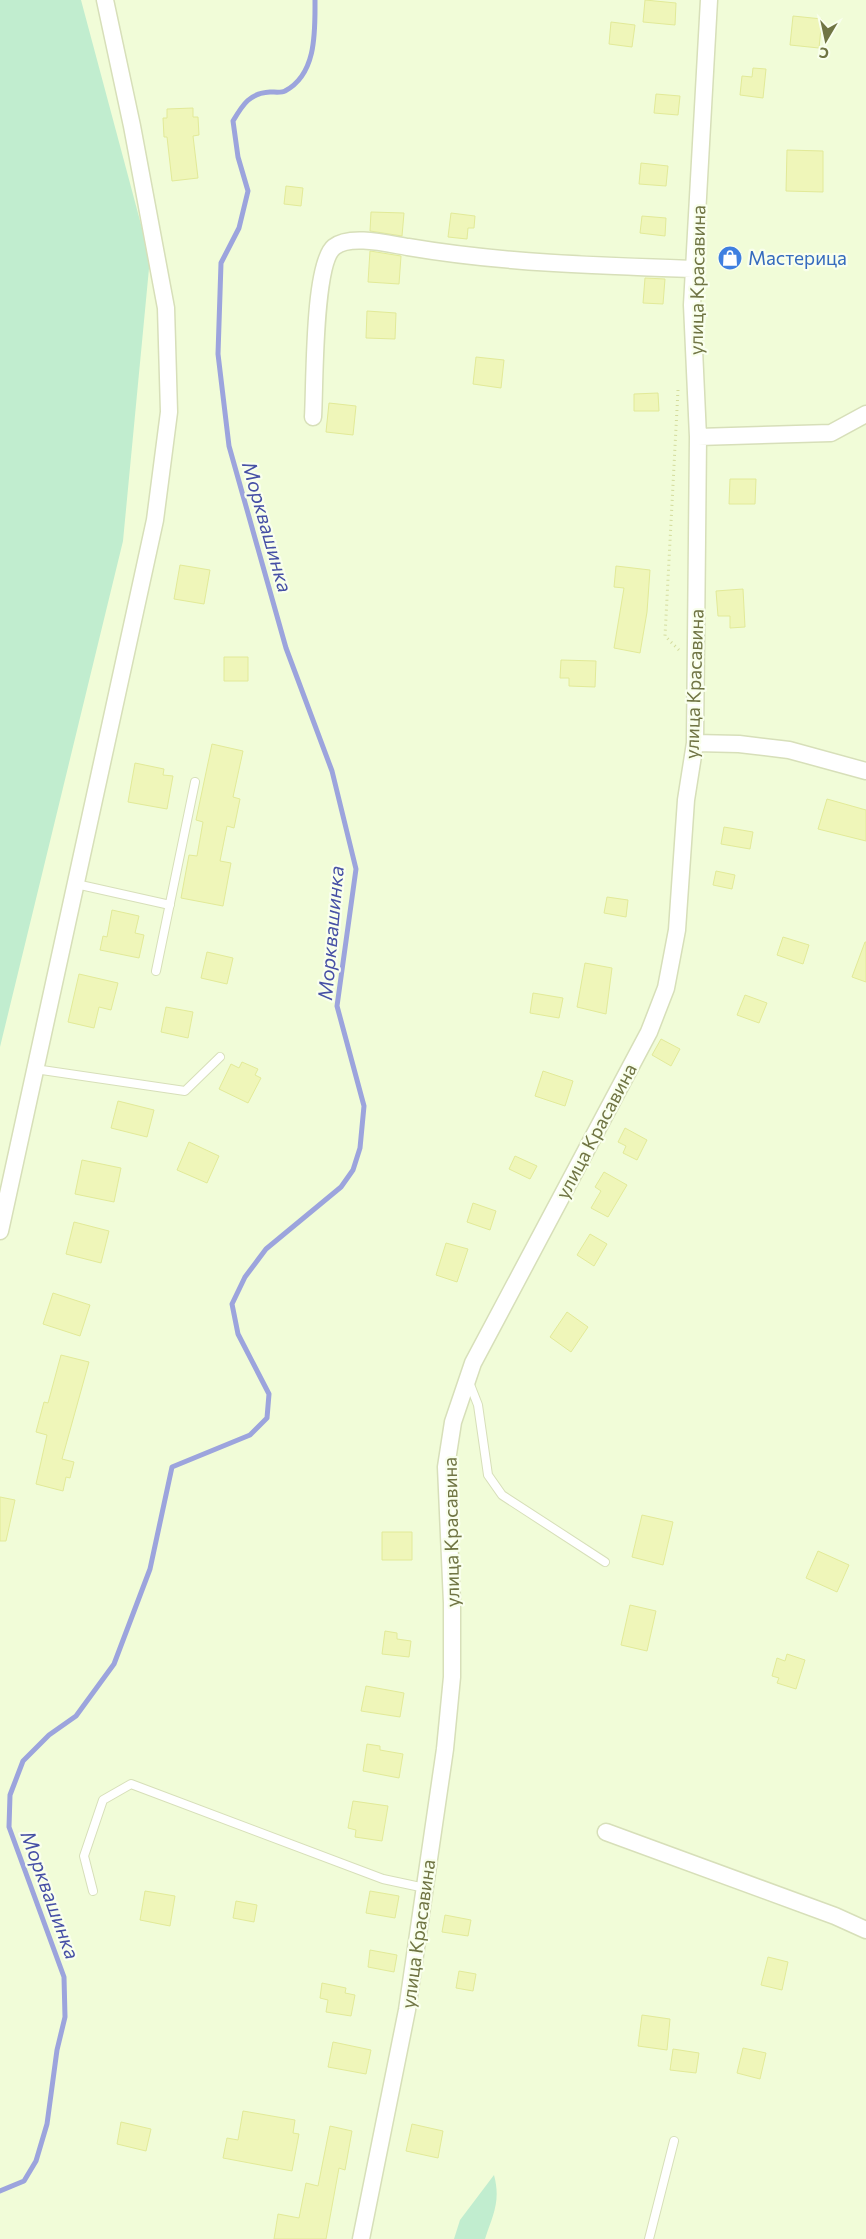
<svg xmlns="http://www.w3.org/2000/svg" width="866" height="2239" viewBox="0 0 866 2239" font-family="Commissioner,sans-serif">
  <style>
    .residential { fill: #f1fcd8 }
    .green { fill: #c1edcf }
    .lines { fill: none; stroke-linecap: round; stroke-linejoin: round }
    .stream { stroke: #9ca4dd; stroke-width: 5 }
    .building { fill: #eff6b9; stroke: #e2ea98 }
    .service-casing { stroke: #d7dfb9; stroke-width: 10 }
    .minor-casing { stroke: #d7dfb9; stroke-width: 19 }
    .path { stroke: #d4dc9c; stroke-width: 3; stroke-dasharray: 1 4; stroke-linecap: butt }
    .service { stroke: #fff; stroke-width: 8 }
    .minor { stroke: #fff; stroke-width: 16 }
    .labels { text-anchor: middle; stroke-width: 4.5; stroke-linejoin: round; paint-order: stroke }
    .shop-label { font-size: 19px; fill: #366cbe; stroke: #f9ffed; text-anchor: start }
    .street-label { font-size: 19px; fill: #707544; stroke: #f9ffed }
    .water-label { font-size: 20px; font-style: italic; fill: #4650a5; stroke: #f9ffed }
  </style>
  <rect width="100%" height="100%" fill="#f6fee4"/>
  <path class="residential" d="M57 0H866V2239H0V934Z"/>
  <path class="green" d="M0 0H81L150 258 123 541 0 1047Z
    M494 2175C501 2201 493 2215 485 2239H454L460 2220Z"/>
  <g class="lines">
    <path class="stream" d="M0 2191 24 2181 36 2161 47 2124 57 2050 65 2017 64 1977 9 1827 10 1795 23 1761 49 1735 76 1716 114 1664 150 1569 172 1467 250 1435 267 1418 269 1394 238 1334 232 1304 245 1277 266 1249 341 1187 353 1170 360 1148 364 1106 337 1006 356 869 332 771 286 648 229 446 218 354 221 263 239 228 248 191 238 157 233 121C243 104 250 93 270 92 275 92 282 93 285 91 317 74 315 31 315 0"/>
  </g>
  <path class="building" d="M645 0 676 3 675 25 643 22Z
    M793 16 822 19 819 48 790 45Z
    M611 22 635 25 632 47 609 44Z
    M753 68 766 69 763 98 740 95 742 76 752 77Z
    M656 94 680 96 678 115 654 113Z
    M193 108V117H198L199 135 193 136 198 178 172 181 167 137H164L163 118H167V109Z
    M787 150 823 151V192L786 191Z
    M641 163 668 166 666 186 639 184Z
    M286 186 303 188 301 206 284 204Z
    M371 212 404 213 402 236 370 231Z
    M451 213 475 216 474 228H468L467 239 448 237Z
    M642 216 666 218 665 236 640 233Z
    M370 251 401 256 399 284 368 282Z
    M645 278 665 279 663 304 643 303Z
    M367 311 396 313 395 339 366 338Z
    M476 357 504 360 501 388 473 384Z
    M658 393 659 411H634V394Z
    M329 403 356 406 353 435 326 432Z
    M730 479H756L755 504H729Z
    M180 565 210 570 204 604 174 599Z
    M616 566 650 570 647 612 640 653 614 648 624 588 614 587Z
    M743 589 745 627 730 628V616H718L716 591Z
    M224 657H248V681H224Z
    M561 660 596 661 595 687 569 686V678H560Z
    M212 744 243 751 233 797 240 799 234 828 227 826 220 861 231 863 223 906 181 898 189 855 197 856 203 822 196 820Z
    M135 763 164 769 163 775 173 776 167 809 128 802Z
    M827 799 866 810V841L818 829Z
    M724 827 753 832 750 849 721 844Z
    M716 871 735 875 732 889 713 885Z
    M607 897 628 900 626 917 604 913Z
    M112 910 139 916 135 933 144 935 139 958 100 950 103 936 107 937Z
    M783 937 809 945 803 964 777 955Z
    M865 942H866V982L852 977Z
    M207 952 233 958 227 984 201 978Z
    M585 963 612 968 606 1014 577 1007Z
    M79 974 118 983 111 1010 99 1007 94 1028 68 1022Z
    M533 993 563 998 559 1018 530 1013Z
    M745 995 767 1003 759 1023 737 1015Z
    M166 1007 193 1012 188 1038 161 1032Z
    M661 1039 680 1049 671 1066 652 1055Z
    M242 1062 258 1069 255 1075 261 1078 248 1103 219 1089 231 1064 239 1068Z
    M543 1071 573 1081 565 1106 535 1096Z
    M118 1101 154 1110 147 1137 111 1128Z
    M625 1128 647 1140 637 1160 623 1153 626 1146 618 1142Z
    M189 1142 219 1156 207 1183 177 1170Z
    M515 1156 537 1166 530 1179 509 1169Z
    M82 1160 121 1168 114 1202 75 1194Z
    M604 1172 627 1185 608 1217 591 1208 601 1191 595 1187Z
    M473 1203 496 1211 490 1230 467 1222Z
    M74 1222 109 1231 101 1263 66 1254Z
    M590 1234 607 1244 594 1266 577 1255Z
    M446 1243 468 1249 457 1282 436 1275Z
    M53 1293 90 1305 80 1336 43 1324Z
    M567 1312 588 1327 571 1352 550 1337Z
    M61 1355 89 1362 62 1459 74 1462 70 1478 66 1477 63 1491 36 1484 47 1435 36 1432 44 1402 48 1403Z
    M0 1497 15 1500 6 1541H0Z
    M642 1515 673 1522 663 1565 632 1557Z
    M382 1532H412V1560H382Z
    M818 1551 849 1565 837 1592 806 1578Z
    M630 1605 656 1611 647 1651 621 1645Z
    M385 1631 397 1633V1639L411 1641 409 1657 382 1654Z
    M787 1654 805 1660 796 1689 777 1683 779 1678 772 1676 777 1658 785 1661Z
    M366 1686 404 1693 400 1717 361 1711Z
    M367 1744 380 1746V1750L403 1754 399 1778 363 1771Z
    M353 1801 388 1806 382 1841 355 1837 356 1830 348 1828Z
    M145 1891 175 1896 170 1926 140 1920Z
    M370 1891 399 1896 395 1918 366 1913Z
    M236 1901 257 1905 254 1922 233 1918Z
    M445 1915 471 1920 468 1936 442 1932Z
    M370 1950 397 1955 394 1972 368 1967Z
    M768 1957 788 1962 782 1990 761 1985Z
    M459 1971 476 1974 473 1991 456 1988Z
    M322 1983 346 1988 345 1993 355 1995 351 2016 326 2012 328 2000 320 1998Z
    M642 2015 670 2019 667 2050 638 2046Z
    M333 2042 371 2050 366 2074 328 2067Z
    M743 2048 766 2053 760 2079 737 2073Z
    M673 2049 699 2053 696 2073 670 2070Z
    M243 2111 295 2120 293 2133 299 2134 292 2171 223 2158 227 2138 238 2140Z
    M121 2122 151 2129 146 2151 117 2144Z
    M412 2124 443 2131 438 2158 406 2151Z
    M330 2126 352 2131 345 2170 339 2168 326 2239H274L278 2214 299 2218 306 2183 318 2186Z"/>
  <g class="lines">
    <defs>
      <path id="service" d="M76 884 170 905
        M156 971 195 782
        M35 1069 185 1091 220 1057
        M469 1382 478 1405 488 1475 502 1495 605 1562
        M93 1891 84 1856 103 1800 131 1784 383 1879 425 1888
        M649 2239 674 2141"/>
      <path id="minor" d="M313 417C315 386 313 264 334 247 350 234 389 244 408 247 502 263 599 266 694 269
        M698 437 831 433 866 414
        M695 743 739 744 789 750 866 771
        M0 1231 155 520 169 412 166 308 132 126 105 0
        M606 1832 835 1916 866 1930
        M361 2239 407 2010 445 1749 452 1677V1603L446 1467 453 1422 473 1363 649 1032 666 988 677 930 686 800 695 743 698 437 692 305 709 0"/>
    </defs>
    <use href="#service" class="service-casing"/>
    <use href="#minor" class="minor-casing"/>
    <path class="path" d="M678 390 665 636 681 652"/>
    <use href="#service" class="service"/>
    <use href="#minor" class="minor"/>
  </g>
  <defs>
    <symbol id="shop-disc" viewBox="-11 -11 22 22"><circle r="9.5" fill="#3f7fe0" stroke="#f9ffed"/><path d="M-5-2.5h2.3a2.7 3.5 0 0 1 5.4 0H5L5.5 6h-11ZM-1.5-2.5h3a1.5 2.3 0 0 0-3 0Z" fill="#fff"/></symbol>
  </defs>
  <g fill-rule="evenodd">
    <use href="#shop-disc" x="716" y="244" width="28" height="28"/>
  </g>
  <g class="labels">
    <g class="shop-label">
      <text x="748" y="265">Мастерица</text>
    </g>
    <g class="street-label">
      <text transform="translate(697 280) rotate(-89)" y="7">улица Красавина</text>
      <text transform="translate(694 684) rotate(-88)" y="7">улица Красавина</text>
      <text transform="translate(596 1131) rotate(-62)" y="7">улица Красавина</text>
      <text transform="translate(451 1532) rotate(-91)" y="7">улица Красавина</text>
      <text transform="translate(418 1934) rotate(-82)" y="7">улица Красавина</text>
    </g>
    <g class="water-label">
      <text transform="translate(267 527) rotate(74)" y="7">Морквашинка</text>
      <text transform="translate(331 933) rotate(-85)" y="7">Морквашинка</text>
      <text transform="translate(50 1895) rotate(70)" y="7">Морквашинка</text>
    </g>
  </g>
  <g transform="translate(826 40) rotate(189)" stroke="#f9ffed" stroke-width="4" paint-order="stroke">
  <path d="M0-4L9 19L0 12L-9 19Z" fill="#707544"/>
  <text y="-8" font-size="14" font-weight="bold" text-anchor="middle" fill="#707544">С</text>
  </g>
</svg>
